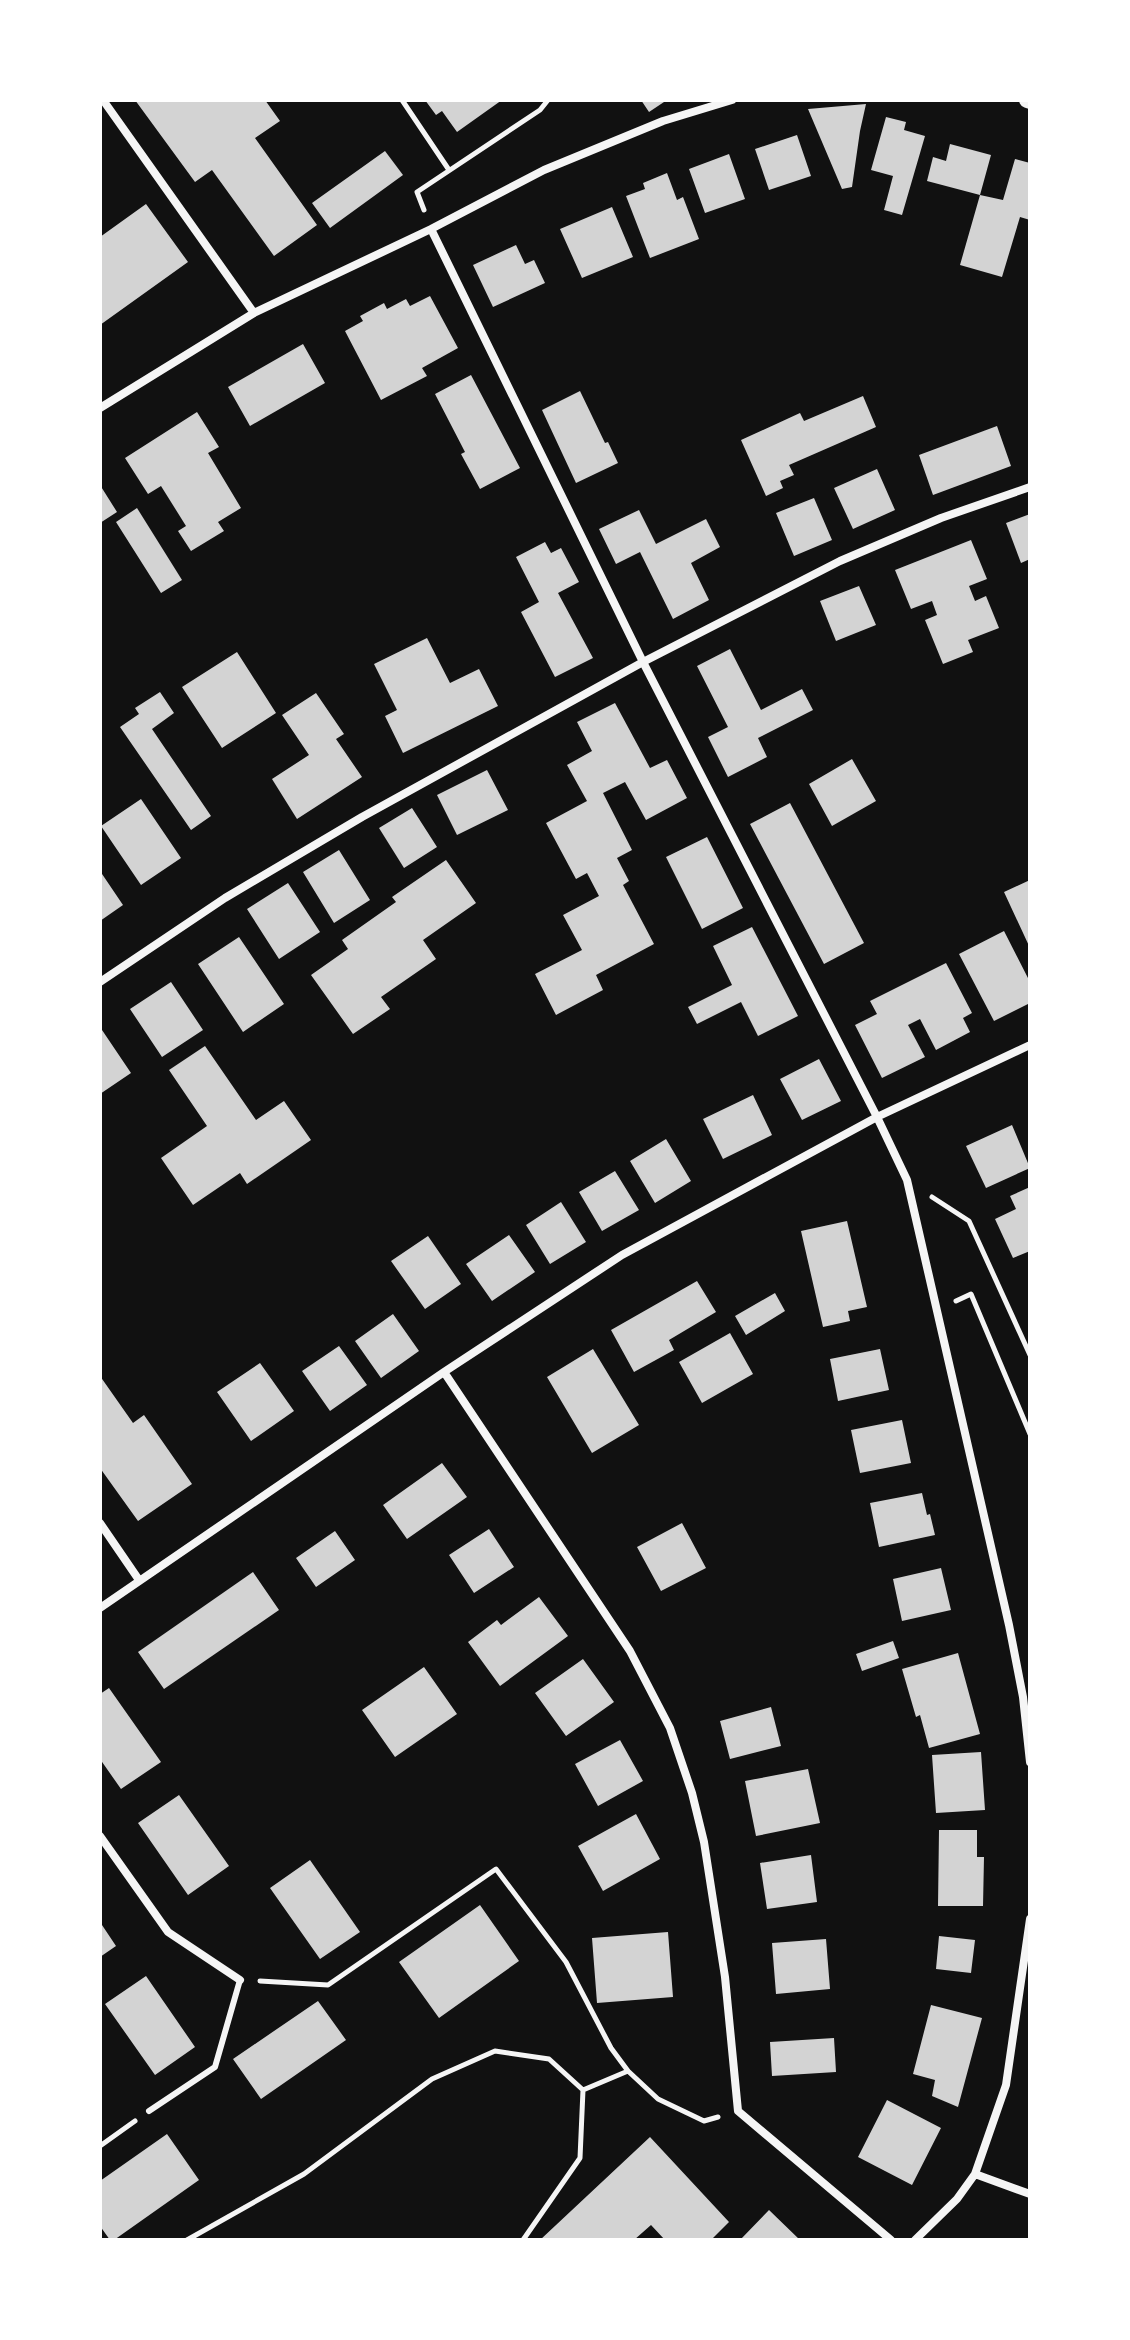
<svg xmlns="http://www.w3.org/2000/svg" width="1130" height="2340" viewBox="0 0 1130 2340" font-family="Lato,sans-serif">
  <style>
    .building { fill: #d3d3d3 }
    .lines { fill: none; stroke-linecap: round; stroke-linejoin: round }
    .path { stroke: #f5f5f5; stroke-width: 5 }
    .service { stroke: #f5f5f5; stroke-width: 6 }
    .minor { stroke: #f5f5f5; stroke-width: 8 }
    .secondary { stroke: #f5f5f5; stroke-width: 16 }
  </style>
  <rect width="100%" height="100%" fill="#111"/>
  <path class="building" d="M135 100H265L280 121 255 138 317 225 274 256 212 170 195 182Z
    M425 100H502L457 132 442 111 436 115Z
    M641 100H667L649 112Z
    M866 104 860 131 852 187 842 189 808 109Z
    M886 117 906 122 904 130 925 136 902 215 884 210 893 176 871 170Z
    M797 135 811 176 769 190 755 149Z
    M950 144 991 155 980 195 1003 200 1015 159 1030 163V220L1020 217 1002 277 960 265 980 195 927 181 933 157 946 161Z
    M385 151 403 175 330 228 312 203Z
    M729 154 745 199 705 213 689 169Z
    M667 173 677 200 683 197 699 239 650 258 626 196 645 189 643 183Z
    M146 204 188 262 100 325V237Z
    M612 207 633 257 582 278 560 229Z
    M516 245 525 264 534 260 545 283 493 307 473 265Z
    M430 296 458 348 422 368 427 376 381 400 345 331 363 321 360 316 384 303 387 309 406 299 410 306Z
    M303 344 325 383 250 426 228 387Z
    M471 375 520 468 480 489 461 454 465 452 435 394Z
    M580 391 605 443 608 442 618 463 576 483 542 410Z
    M863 396 876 427 789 465 794 475 780 481 783 488 766 496 741 440 800 413 804 421Z
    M197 412 219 447 208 453 241 508 218 522 224 531 191 551 178 531 186 526 161 486 148 494 125 458Z
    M997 426 1011 466 933 495 919 455Z
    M877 469 895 510 853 529 834 488Z
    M100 485 117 512 100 523Z
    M814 498 832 540 794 556 776 513Z
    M137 508 182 580 161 593 116 522Z
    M639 510 656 544 706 519 720 547 691 563 709 600 673 619 640 552 616 564 599 529Z
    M1030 514V559L1021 563 1006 523Z
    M971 540 987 579 969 586 975 601 986 596 999 628 968 640 973 652 943 664 925 620 937 615 932 601 911 609 895 570Z
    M545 542 551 553 561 548 579 582 558 593 593 658 555 677 521 612 539 602 516 557Z
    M859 586 876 625 836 641 820 601Z
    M427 638 450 683 479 669 498 706 403 753 385 716 397 710 374 664Z
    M730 649 761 710 802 689 813 710 758 738 767 757 728 777 708 737 728 727 697 666Z
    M237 652 276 713 222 748 182 687Z
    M160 692 174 713 152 729 211 816 191 830 120 727 139 714 135 708Z
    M316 693 344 734 336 739 362 777 297 819 272 779 309 755 282 715Z
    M615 703 650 768 667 760 687 798 646 820 625 782 603 793 632 850 617 858 629 881 623 885 654 944 596 975 603 990 556 1015 535 974 582 950 563 915 599 896 587 873 576 879 546 823 587 801 567 765 592 751 577 722Z
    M852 759 876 801 832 826 809 784Z
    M487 770 508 810 457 835 437 795Z
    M141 799 181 858 141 885 101 826Z
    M790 803 864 943 824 964 750 824Z
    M412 808 437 847 404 868 379 828Z
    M707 837 743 908 702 929 666 857Z
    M339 850 370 900 334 923 303 872Z
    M446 860 476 903 423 940 436 959 381 997 390 1009 353 1034 311 975 348 949 342 940 396 902 392 897Z
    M100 871 123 905 100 921Z
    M1030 880V948L1004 892Z
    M288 883 320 932 279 959 247 909Z
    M752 927 798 1016 758 1036 741 1002 697 1024 688 1007 732 985 713 946Z
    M1004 931 1030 982V1003L994 1021 959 954Z
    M239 937 284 1004 243 1032 198 964Z
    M946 963 972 1013 963 1018 970 1032 936 1050 920 1019 908 1025 925 1057 882 1078 855 1025 877 1014 870 1001Z
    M171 982 203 1030 162 1057 130 1009Z
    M102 1030 131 1073 100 1094V1032Z
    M205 1046 256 1120 284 1101 311 1140 247 1184 240 1173 193 1205 161 1158 207 1126 169 1070Z
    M819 1059 841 1101 802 1120 780 1079Z
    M753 1095 772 1135 723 1159 703 1119Z
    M1012 1125 1030 1168 986 1188 966 1146Z
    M666 1139 691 1181 655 1203 630 1161Z
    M615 1171 639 1210 602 1231 579 1192Z
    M1030 1187V1251L1013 1258 995 1219 1016 1209 1010 1196Z
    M561 1202 586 1242 550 1264 526 1225Z
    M847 1221 867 1307 848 1311 850 1321 823 1327 801 1231Z
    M509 1235 535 1272 492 1301 466 1264Z
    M428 1236 461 1284 425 1309 391 1261Z
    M697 1281 716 1312 669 1340 674 1350 634 1372 611 1330Z
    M775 1293 785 1311 746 1335 735 1316Z
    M393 1314 419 1351 381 1378 355 1341Z
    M730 1333 753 1374 702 1403 679 1362Z
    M339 1346 367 1385 330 1411 302 1371Z
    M593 1349 639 1425 592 1453 547 1377Z
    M880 1349 889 1390 838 1401 830 1359Z
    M260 1363 294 1411 251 1441 217 1392Z
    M100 1376 133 1423 144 1415 192 1484 138 1521 100 1468Z
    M902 1420 911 1463 860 1473 851 1430Z
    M442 1463 467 1497 407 1539 383 1505Z
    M922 1493 927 1515 930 1514 935 1535 879 1547 870 1503Z
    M682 1523 706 1568 661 1591 637 1547Z
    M489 1529 514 1567 474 1593 449 1555Z
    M335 1531 355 1560 316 1587 296 1558Z
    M941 1568 951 1610 902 1621 893 1579Z
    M253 1572 279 1610 164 1689 138 1652Z
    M539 1597 568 1636 500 1686 468 1642 497 1620 501 1625Z
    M893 1641 899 1658 862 1671 856 1654Z
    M958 1653 980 1734 929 1748 920 1715 916 1717 902 1669Z
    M583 1659 614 1702 566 1736 535 1693Z
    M424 1667 457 1714 395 1757 362 1710Z
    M109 1688 161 1762 121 1789 100 1759V1694Z
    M771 1707 781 1746 730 1759 720 1721Z
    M620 1740 643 1781 598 1806 575 1764Z
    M981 1752 985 1810 936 1813 932 1755Z
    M808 1769 820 1823 756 1836 745 1781Z
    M179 1795 229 1866 188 1895 138 1823Z
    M636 1814 660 1859 603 1891 578 1846Z
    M939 1830H977V1857H984L983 1906H938Z
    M811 1855 817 1902 767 1909 760 1863Z
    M310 1860 360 1932 320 1959 270 1888Z
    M480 1905 519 1961 439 2018 399 1962Z
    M100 1922 116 1946 100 1957Z
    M668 1932 673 1997 597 2003 592 1938Z
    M939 1936 975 1940 971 1973 936 1969Z
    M826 1939 830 1989 776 1994 772 1943Z
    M146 1976 195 2047 155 2075 105 2004Z
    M318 2001 346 2040 261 2099 233 2059Z
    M931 2005 982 2018 958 2107 932 2096 935 2080 913 2074Z
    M834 2038 836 2072 772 2076 770 2042Z
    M887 2100 941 2128 912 2185 858 2157Z
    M167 2134 199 2180 114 2240H110L100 2226V2181Z
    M650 2137 729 2222 711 2240H665L651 2225 634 2240H540Z
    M769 2210 800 2240H740Z"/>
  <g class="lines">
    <path class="path" d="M402 100 449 170
      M424 210 417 192 540 110 548 100
      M932 1197 969 1221 1030 1355
      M956 1301 971 1294 1030 1434
      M260 1981 328 1985 496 1869 566 1962 611 2048 628 2071 583 2090
      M628 2071 658 2099 704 2121 718 2117
      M100 2146 135 2121
      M187 2240 304 2174 432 2079 495 2051 549 2059 583 2090 580 2158 523 2240"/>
    <path class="service" d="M149 2111 215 2067 240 1980"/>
    <path class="minor" d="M103 100 254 313
      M431 229 643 662 877 1117 907 1180 1009 1625 1023 1697 1030 1762
      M100 408 254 313 431 229 544 170 663 121 732 100
      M100 982 225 898 362 817 643 662 840 561 941 518 1030 487
      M444 1372 630 1651 670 1728 692 1793 704 1842 725 1977 738 2111 891 2240
      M100 1523 139 1580
      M100 1608 444 1372 622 1255 877 1117 1030 1045
      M100 1836 168 1932 240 1980
      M975 2174 1030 2194
      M915 2240 957 2199 975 2174 1006 2085 1030 1919"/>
    <path class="secondary" d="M1027 100 1030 101"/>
  </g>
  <rect width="1130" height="2340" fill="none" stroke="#ffffff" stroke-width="204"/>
</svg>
